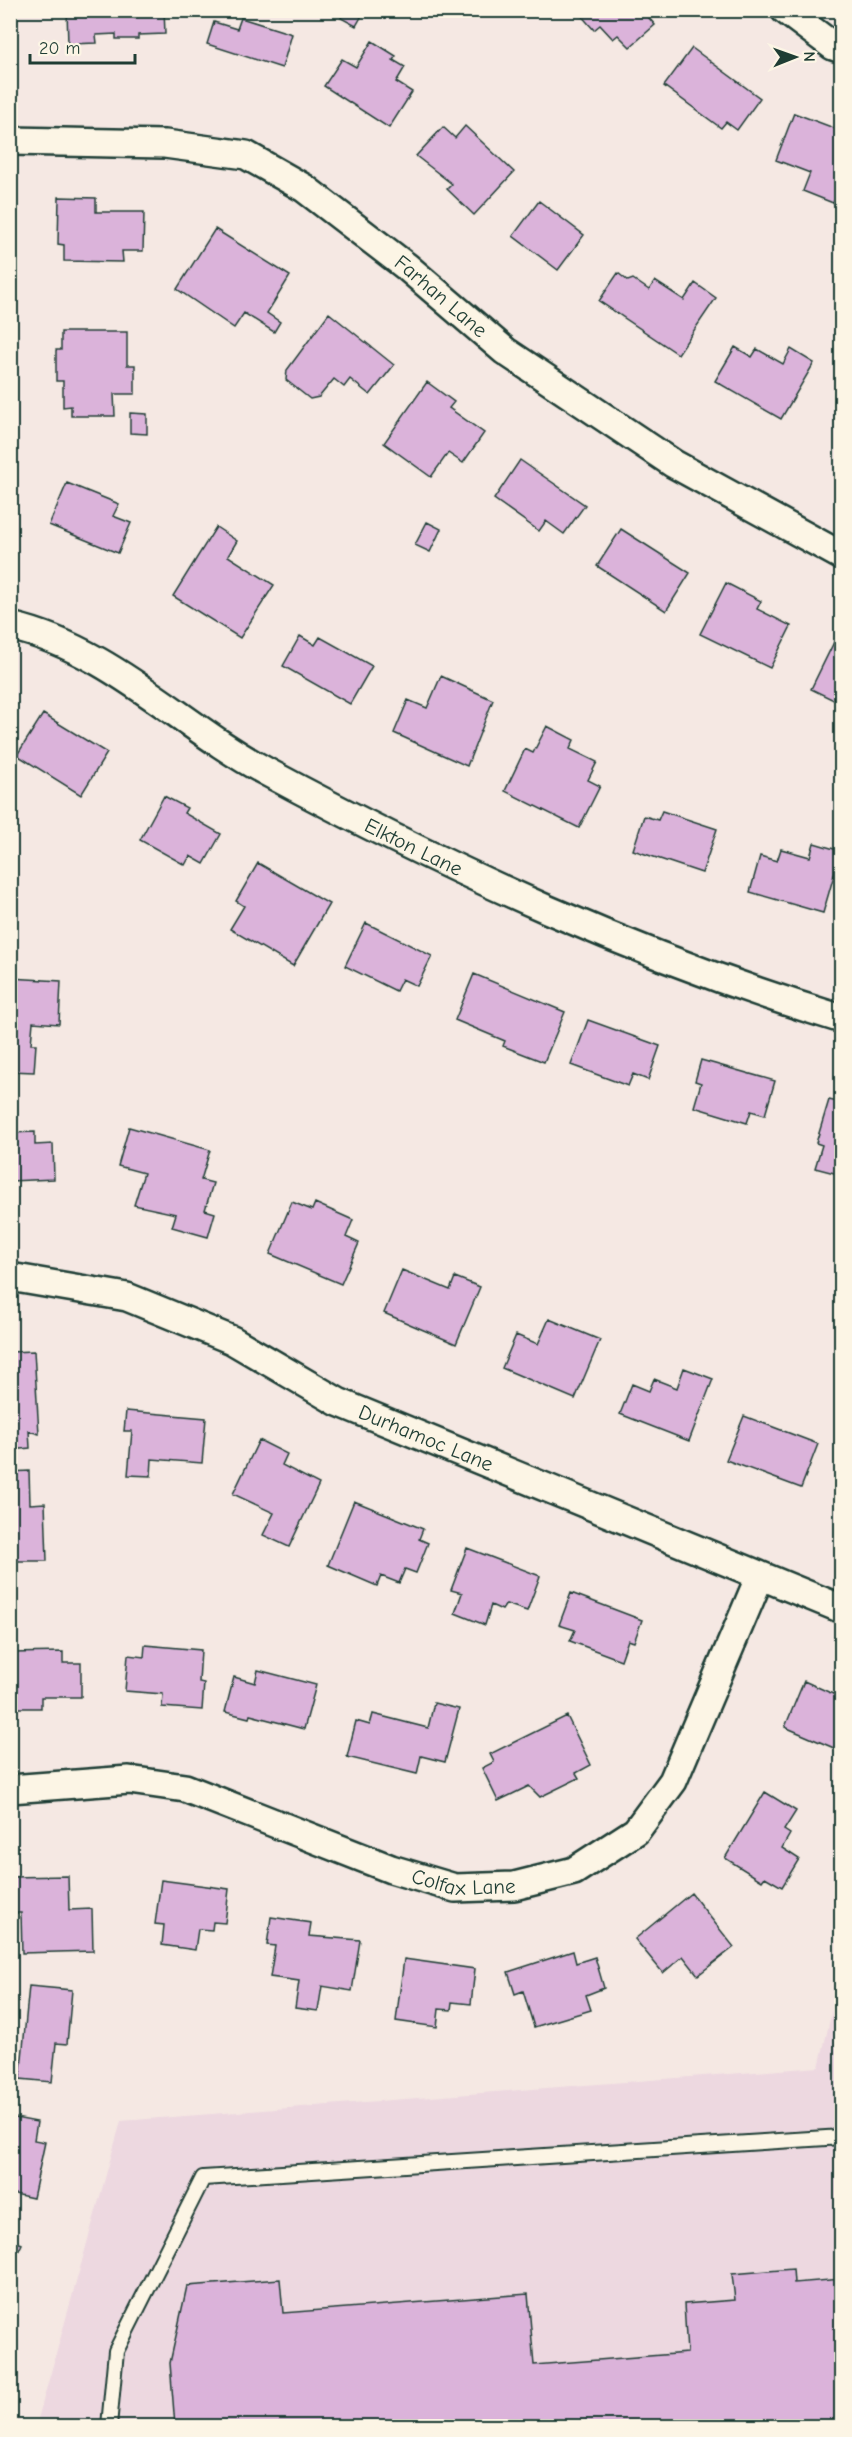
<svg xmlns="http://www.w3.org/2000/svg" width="852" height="2437" viewBox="0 0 852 2437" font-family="'Comic Neue',sans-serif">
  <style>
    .built { fill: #edd8e0 }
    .building { fill: #dbb3da; stroke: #1f3d34; stroke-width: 1.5 }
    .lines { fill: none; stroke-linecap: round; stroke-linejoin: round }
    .service-casing { stroke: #1f3d34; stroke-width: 18 }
    .minor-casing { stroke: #1f3d34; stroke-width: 32 }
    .service { stroke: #fcf5e5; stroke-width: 14 }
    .minor { stroke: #fcf5e5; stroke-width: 27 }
    .labels { text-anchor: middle; stroke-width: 5; stroke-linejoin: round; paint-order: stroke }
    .street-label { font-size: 21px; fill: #1f3d34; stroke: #fcf5e5 }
  </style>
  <rect width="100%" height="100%" fill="#f5e8e3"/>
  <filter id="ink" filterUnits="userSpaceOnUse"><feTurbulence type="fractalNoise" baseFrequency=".0167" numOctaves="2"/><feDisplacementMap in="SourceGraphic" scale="12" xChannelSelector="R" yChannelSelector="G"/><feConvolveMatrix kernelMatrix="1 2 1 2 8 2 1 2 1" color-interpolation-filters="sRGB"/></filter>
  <g filter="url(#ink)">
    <path class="built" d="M841 1972V2426H36L121 2121 819 2067Z"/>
    <path class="building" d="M67 10H124V17H138L137 10H164L165 34 138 35V39H116V34L96 35 97 43 68 44Z
      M345 10H365L356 26 341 18Z
      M581 10H642L655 25 630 47 618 35 613 39 600 25 594 30 579 13Z
      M241 18 292 34 282 68 207 44 214 22 237 29Z
      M372 41 396 56 393 60 405 67 396 82 412 92 389 128 324 86 342 59 356 67Z
      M692 48 760 98 737 130 726 122 721 128 664 86Z
      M794 113 842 131V186L833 203 803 191 810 173 776 160Z
      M465 126 514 172 474 215 447 189 452 184 416 156 443 127 455 138Z
      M59 197 96 198V212H144L143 251H122L123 262 64 261V245L58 244Z
      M539 201 584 235 558 270 513 236Z
      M215 229 290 276 267 313 280 322 274 332 244 313 234 328 177 289Z
      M618 273 628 281 633 279 649 290 655 281 684 300 695 283 716 298 678 354 599 301Z
      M329 313 394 365 370 395 350 379 344 387 334 379 319 397 310 399 286 380 287 370Z
      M61 332H127V365H135V394H114L115 416H71V406L63 407V381H56V350H61Z
      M735 347 752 357 757 349 783 364 791 349 814 363 781 419 715 381Z
      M427 382 454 402 449 408 484 433 463 463 448 453 431 477 384 443Z
      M130 413 147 414V434L130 433Z
      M520 460 585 505 564 534 546 521 539 531 494 499Z
      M67 483 119 504 113 516 131 523 118 553 49 525Z
      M427 522 441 529 430 552 415 545Z
      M216 527 237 541 228 556 274 585 240 638 173 596Z
      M621 529 690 573 666 611 597 566Z
      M726 583 761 601 757 609 791 626 770 668 700 634Z
      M300 636 315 645 320 637 372 666 350 704 283 666Z
      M837 636 842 638V704L811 689Z
      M441 676 493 700 467 766 394 733 408 700 427 708Z
      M43 714 107 753 81 795 17 755Z
      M547 726 574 740 570 749 597 762 588 780 600 786 579 828 505 791 525 749 533 753Z
      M164 796 187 808 184 813 221 834 204 864 190 856 185 865 140 840Z
      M662 811 717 829 702 873 633 850 644 816 658 820Z
      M814 843 841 851 823 913 750 892 760 856 777 861 781 849 810 857Z
      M258 863 329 904 293 966 230 929 244 906 236 901Z
      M366 923 432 956 417 986 402 979 396 991 345 966Z
      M474 974 565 1012 544 1062 503 1046 505 1041 455 1020Z
      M10 978 61 981 59 1024 33 1022 31 1044H36L34 1072 10 1071Z
      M588 1020 660 1046 648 1080 633 1074 628 1086 571 1065Z
      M701 1060 775 1081 765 1115 751 1111 747 1123 694 1107 701 1083 695 1081Z
      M829 1100 842 1103V1175L815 1168 822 1145 816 1143Z
      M129 1127 210 1150 201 1180 213 1183 205 1210 215 1213 208 1237 172 1227 176 1214 134 1205 144 1173 118 1166Z
      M35 1132V1145L53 1144 54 1179 10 1181V1133Z
      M292 1202 312 1210 315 1203 353 1220 346 1237 359 1243 341 1284 270 1254Z
      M402 1270 450 1290 455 1277 480 1287 456 1344 384 1313Z
      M549 1319 600 1340 575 1399 502 1368 516 1335 538 1344Z
      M34 1351 39 1434 29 1431 30 1448 10 1450V1352Z
      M684 1368 713 1379 689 1441 620 1414 632 1384 649 1391 654 1379 677 1388Z
      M126 1411 206 1418 202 1463 152 1459 151 1476 128 1475 132 1431H124Z
      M744 1416 818 1444 801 1488 726 1460Z
      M259 1440 287 1454 282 1465 319 1484 289 1547 263 1535 274 1513 233 1494Z
      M29 1471 30 1504 45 1503 47 1561H10V1472Z
      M354 1501 423 1529 419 1539 428 1543 416 1573 405 1569 399 1583 381 1576 377 1586 328 1565Z
      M467 1548 540 1576 527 1611 506 1604 502 1610 491 1605 485 1625 455 1613 462 1593 451 1590Z
      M571 1593 642 1620 634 1642 628 1640 621 1660 570 1641 575 1630 559 1625Z
      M145 1645 201 1650 199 1682 204 1683 202 1710 162 1707 163 1694 125 1691 128 1655 144 1657Z
      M63 1652V1663H81V1697H41V1708H10V1653Z
      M258 1670 316 1685 304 1729 250 1715 249 1718 225 1712 234 1677 255 1683Z
      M804 1681 842 1698 841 1751 785 1727Z
      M434 1703 459 1709 445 1762 421 1756 417 1774 347 1757 356 1721 370 1725 373 1714 428 1728Z
      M567 1716 591 1765 576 1773 579 1778 540 1797 529 1786 498 1801 482 1768 494 1762 490 1754Z
      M765 1792 796 1811 784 1830 790 1834 782 1848 799 1859 782 1887 765 1877 762 1881 725 1858Z
      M68 1876 69 1910 92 1909 93 1951 22 1953 21 1913H11L10 1877Z
      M161 1880 229 1889 225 1923 213 1922 212 1930 198 1929 195 1950 162 1945 164 1925 155 1924Z
      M691 1893 734 1947 698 1975 683 1956 663 1973 635 1939Z
      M271 1917 311 1923 309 1936 360 1940 352 1991 322 1986 318 2011 295 2008 299 1981 270 1977 275 1946 267 1945Z
      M573 1951 576 1963 595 1957 604 1988 586 1995 591 2010 534 2027 523 1991 515 1994 508 1972Z
      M404 1959 475 1969 471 2004 452 2002 451 2010 439 2009 437 2027 396 2021Z
      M29 1986 72 1990 67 2044 56 2043 52 2082 20 2079Z
      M10 2117 37 2122 34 2140 45 2142 33 2198 10 2193Z
      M10 2239 22 2244 10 2269Z
      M793 2269 794 2283 842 2279V2426H175L170 2363 187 2286 280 2279 283 2313 528 2294 534 2365 687 2353 684 2304 735 2300 732 2274Z"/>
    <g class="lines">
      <defs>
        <path id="service" d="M109 2426 116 2351 203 2178 842 2137"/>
        <g id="minor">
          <path d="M785 10 833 46 842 49"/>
          <path id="s1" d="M10 141 165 144 246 155 304 188 407 267 505 351 674 464 842 556"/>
          <path id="s2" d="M10 626C111 649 179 725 267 772 451 871 641 958 842 1019"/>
          <path id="s3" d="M10 1277 127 1297 232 1340 338 1402 842 1609"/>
          <path id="s4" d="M10 1789 129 1780 185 1788 391 1869 455 1888 514 1886 574 1871 636 1831 673 1781 760 1576"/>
        </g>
      </defs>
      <use href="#service" class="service-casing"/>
      <use href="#minor" class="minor-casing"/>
      <use href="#service" class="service"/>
      <use href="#minor" class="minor"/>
    </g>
  </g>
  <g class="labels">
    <g class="street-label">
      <text dy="7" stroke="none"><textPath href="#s1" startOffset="478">Farhan Lane</textPath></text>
      <text dy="7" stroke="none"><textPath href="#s2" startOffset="462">Elkton Lane</textPath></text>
      <text dy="7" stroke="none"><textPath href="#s3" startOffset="450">Durhamoc Lane</textPath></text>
      <text dy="7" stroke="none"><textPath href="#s4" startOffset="472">Colfax Lane</textPath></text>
    </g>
  </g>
  <rect width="852" height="2437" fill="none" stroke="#fcf5e5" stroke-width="36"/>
  <rect x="18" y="18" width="816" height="2401" fill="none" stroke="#1f3d34" stroke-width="2" filter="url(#ink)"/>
  <g transform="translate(795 57) rotate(89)" stroke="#fcf5e5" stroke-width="4.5" paint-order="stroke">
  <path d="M0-4.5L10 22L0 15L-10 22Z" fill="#1f3d34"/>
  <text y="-9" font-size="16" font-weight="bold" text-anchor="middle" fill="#1f3d34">N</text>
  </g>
  <path d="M30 54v9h105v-9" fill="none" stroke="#1f3d34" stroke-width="3"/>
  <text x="39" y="54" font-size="18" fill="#1f3d34" stroke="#fcf5e5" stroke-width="4.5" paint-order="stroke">20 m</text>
</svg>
